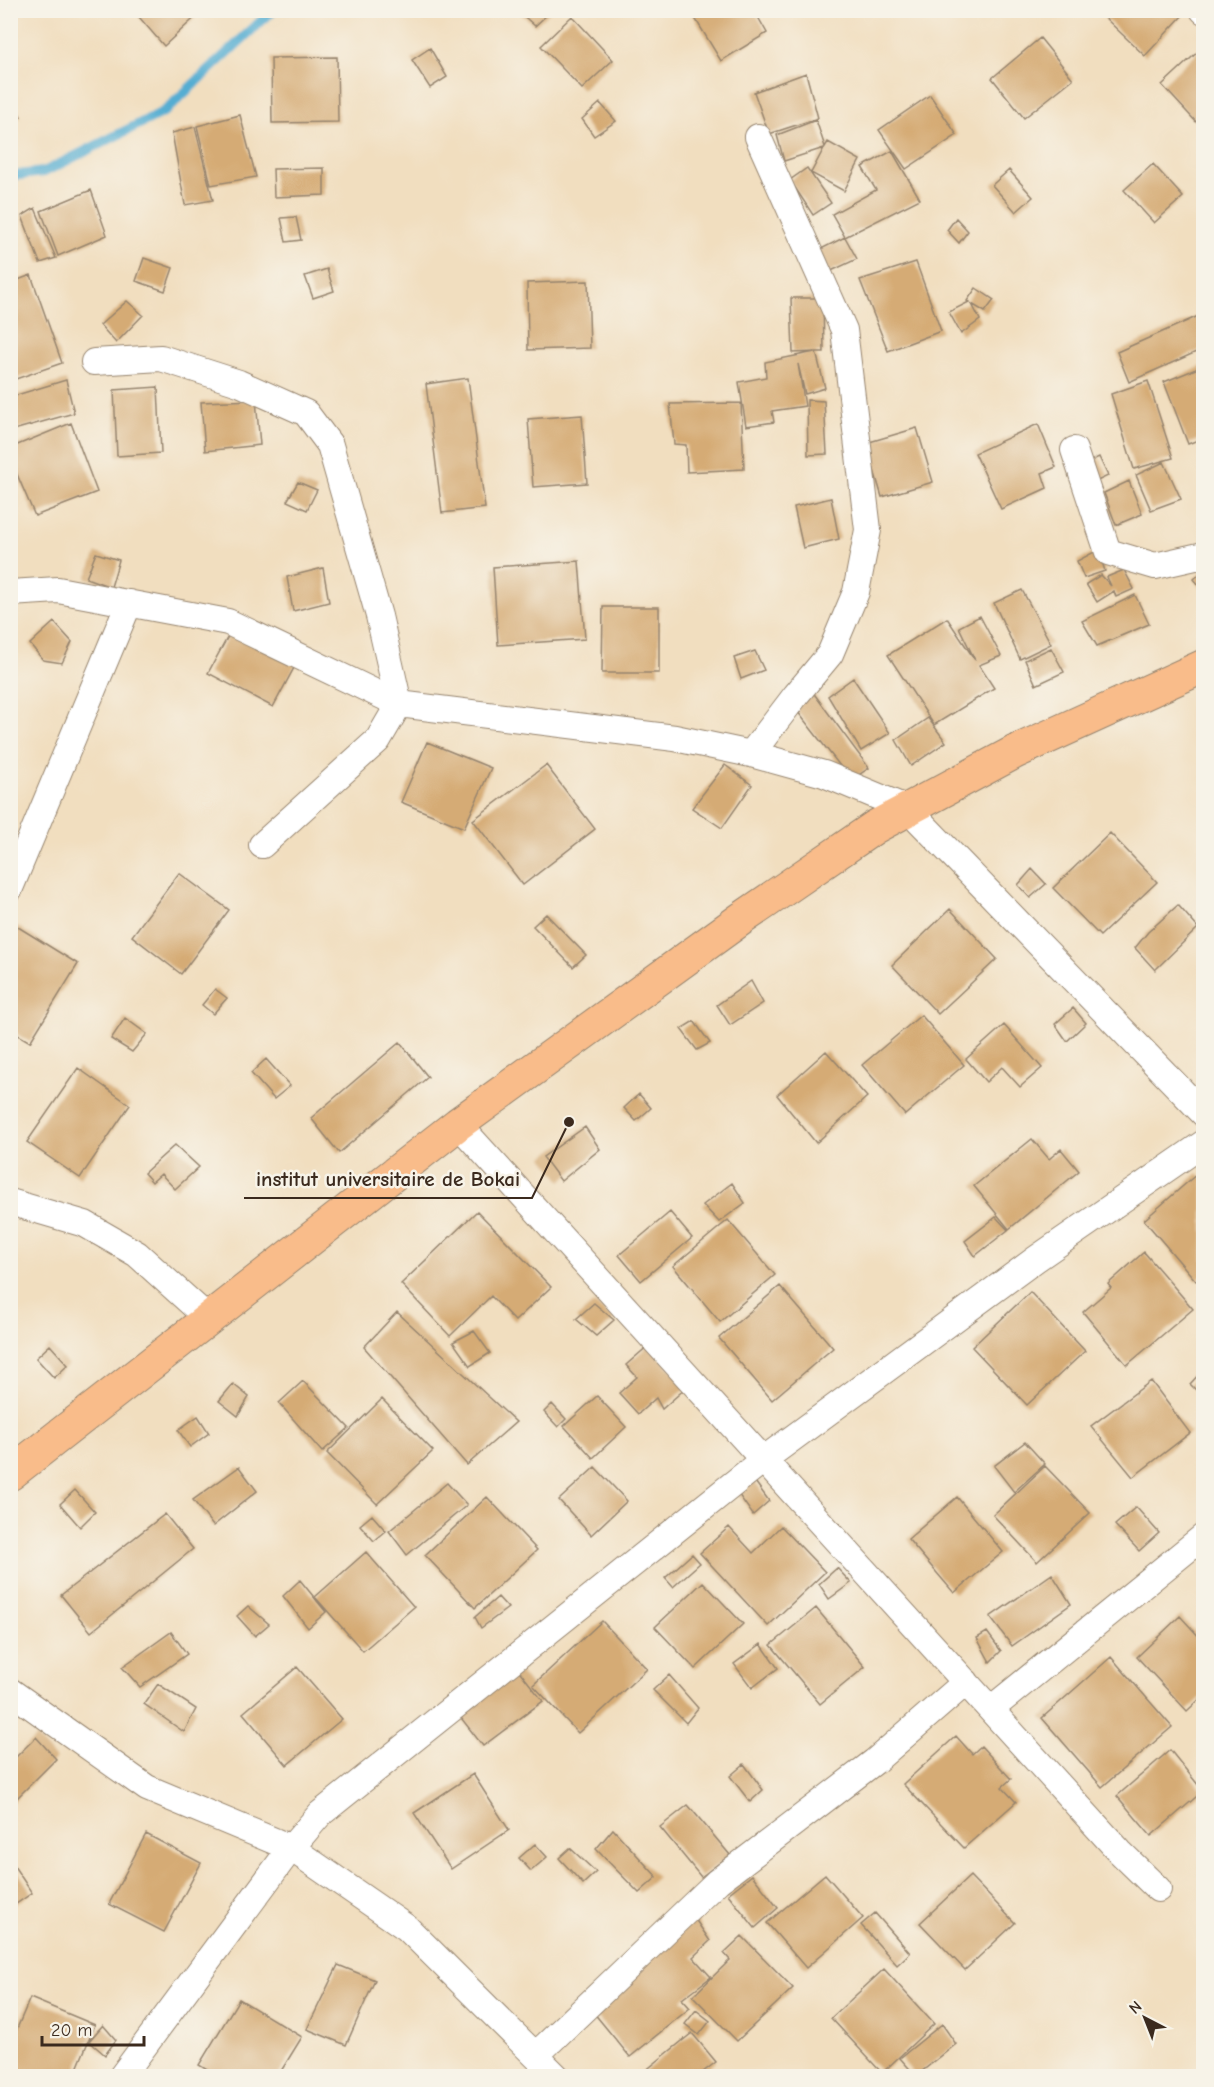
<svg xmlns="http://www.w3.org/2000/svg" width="1214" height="2087" viewBox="0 0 1214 2087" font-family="'Comic Neue',sans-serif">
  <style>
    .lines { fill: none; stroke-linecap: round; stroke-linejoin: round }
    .stream { stroke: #55add2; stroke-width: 10 }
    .building { fill: #d5ab75 }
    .minor-casing { stroke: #96846e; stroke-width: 28 }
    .trunk-casing { stroke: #96846e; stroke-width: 35 }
    .minor { stroke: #fff; stroke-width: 26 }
    .trunk { stroke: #f9bc8a; stroke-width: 33 }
    .leader { fill: none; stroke: #3b2a1e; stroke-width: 2 }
    .callout-dot { fill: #3b2a1e; stroke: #f7f3e8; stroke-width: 2 }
    .callout-label { font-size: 21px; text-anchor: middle; font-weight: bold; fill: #3b2a1e; stroke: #f7f3e8; stroke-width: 5; stroke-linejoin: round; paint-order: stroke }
  </style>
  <rect width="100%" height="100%" fill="#f7f3e8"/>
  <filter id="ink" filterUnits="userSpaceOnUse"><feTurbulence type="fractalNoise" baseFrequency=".0167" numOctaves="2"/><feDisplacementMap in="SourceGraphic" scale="12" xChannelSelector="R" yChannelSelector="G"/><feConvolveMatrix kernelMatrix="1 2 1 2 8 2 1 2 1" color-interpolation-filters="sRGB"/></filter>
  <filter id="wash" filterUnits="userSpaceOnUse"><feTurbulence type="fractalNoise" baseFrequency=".008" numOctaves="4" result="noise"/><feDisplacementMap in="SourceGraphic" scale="24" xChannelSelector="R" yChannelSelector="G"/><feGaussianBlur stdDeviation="1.35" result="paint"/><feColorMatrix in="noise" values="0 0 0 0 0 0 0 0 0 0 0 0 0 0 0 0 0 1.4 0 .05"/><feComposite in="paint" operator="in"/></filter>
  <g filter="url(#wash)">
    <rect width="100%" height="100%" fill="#f1debf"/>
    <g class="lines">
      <path class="stream" d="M10 176 44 172 165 111 273 10"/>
    </g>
    <g id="blocks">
      <path class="building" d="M133 10H203L164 46Z
        M517 10H552L535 26Z
        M690 10H754L767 33 721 61Z
        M1106 10H1179L1183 15 1145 56 1102 15Z
        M572 16 613 60 582 89 541 46Z
        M1040 38 1073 79 1024 118 992 78Z
        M1203 47V119L1198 124 1162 85Z
        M430 48 447 77 430 88 412 60Z
        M337 57 338 122 272 123 271 58Z
        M806 73 818 118 769 134 754 92Z
        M10 95 21 117 10 122Z
        M930 95 957 135 906 169 879 130Z
        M600 103 616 121 594 136 582 119Z
        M240 115 256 177 211 185 197 126Z
        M816 120 825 147 828 142 860 160 844 191 811 173 824 148 784 161 777 135Z
        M195 127 213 200 185 205 172 133Z
        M892 151 920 199 845 237 832 214 876 190 862 167Z
        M1153 164 1183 197 1154 223 1124 190Z
        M324 168V195L274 197 273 169Z
        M807 168 831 203 813 215 790 180Z
        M1009 170 1033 197 1016 212 992 185Z
        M91 190 107 235 58 256 41 211Z
        M35 208 56 258 40 263 22 216Z
        M296 217 301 240 286 242 281 218Z
        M956 218 968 231 959 243 947 230Z
        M845 237 857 259 829 272 817 251Z
        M144 258 173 268 165 291 136 281Z
        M916 262 941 331 888 351 860 280Z
        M327 269 334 291 313 298 305 276Z
        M31 275 62 363 10 381V283Z
        M588 281 590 348 528 350 527 283Z
        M976 288 994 300 985 312 972 304 980 320 961 334 949 312 969 302 967 301Z
        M791 298H823L824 352H816L825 388 805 394 798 364 805 406 772 411 774 422 746 426 739 382 766 377 765 362 815 352 793 353Z
        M127 301 143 315 116 343 100 325Z
        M1203 314V349L1129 382 1117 352Z
        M1203 366V438L1188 444 1164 382Z
        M468 378 485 508 442 513 426 384Z
        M66 380 74 413 10 431V397Z
        M1148 381 1173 458 1134 469 1111 394Z
        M158 387 161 453 117 456 114 390Z
        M256 400 260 445 205 451 201 402Z
        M807 400 824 401 827 454 808 455Z
        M741 403 744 469 687 472 686 445 674 444 670 404Z
        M582 415 587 483 533 487 528 419Z
        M71 423 97 492 35 516 10 458V448Z
        M1038 424 1056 467 1042 473 1047 488 1001 509 975 453Z
        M917 428 933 482 882 497 866 443Z
        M1099 457 1108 476 1091 484 1080 466Z
        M1164 462 1181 499 1151 510 1136 475Z
        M1129 481 1142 514 1116 525 1104 493Z
        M298 482 317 490 307 510 287 501Z
        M831 498 839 539 803 548 794 507Z
        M1098 550 1105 571 1084 578 1077 561Z
        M96 553 119 560 111 587 86 578Z
        M579 561 585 639 498 645 493 567Z
        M323 568 329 602 293 611 287 577Z
        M1124 570 1134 589 1116 597 1114 591 1097 602 1086 584 1101 575 1111 586 1107 577Z
        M1203 571V590L1194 579Z
        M1022 590 1051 644 1020 659 994 603Z
        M1135 595 1149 624 1097 646 1082 621Z
        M603 607H659V673H602Z
        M980 616 1001 656 979 665 994 688 934 725 888 655 947 618 975 660 959 627Z
        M54 622 72 642 62 663 43 660 30 644Z
        M231 631 296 664 273 707 208 673Z
        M1051 648 1064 672 1036 685 1025 660Z
        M755 651 764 670 741 679 734 658Z
        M853 678 890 733 861 751 828 696Z
        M812 691 869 768 851 780 794 707Z
        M928 718 946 742 911 766 896 740Z
        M427 742 491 768 464 828 401 802Z
        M546 765 595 829 523 885 473 820Z
        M725 765 752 785 722 828 692 808Z
        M1110 833 1157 882 1100 936 1053 888Z
        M1032 869 1046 884 1030 898 1018 885Z
        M179 873 229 910 181 974 132 936Z
        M1178 905 1198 928 1155 970 1135 948 1148 932Z
        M950 909 997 959 938 1014 892 965Z
        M546 914 586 955 573 967 533 926Z
        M10 922 78 964 30 1042 10 1030Z
        M751 981 763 1003 730 1025 717 1005Z
        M215 989 227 998 213 1014 202 1005Z
        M1073 1008 1086 1023 1067 1041 1055 1024Z
        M921 1015 964 1065 905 1115 862 1065Z
        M125 1018 147 1034 132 1052 111 1039Z
        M694 1021 710 1043 697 1050 681 1029Z
        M1004 1025 1042 1068 1020 1087 1002 1067 986 1082 966 1059Z
        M400 1042 428 1077 339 1153 311 1118Z
        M826 1051 867 1097 816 1143 777 1095Z
        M266 1059 290 1086 274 1099 251 1073Z
        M78 1068 130 1105 80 1178 27 1142Z
        M639 1094 651 1108 636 1121 624 1108Z
        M585 1127 600 1149 561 1181 543 1157Z
        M1032 1139 1049 1159 1061 1149 1079 1171 1009 1229 974 1186Z
        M175 1145 199 1167 175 1189 161 1174 152 1182 144 1173Z
        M1198 1173 1203 1179V1275L1196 1281 1144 1220Z
        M732 1183 745 1203 719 1222 703 1205Z
        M477 1211 551 1287 515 1321 491 1296 450 1336 401 1284Z
        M670 1212 692 1238 641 1281 619 1255Z
        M996 1217 1008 1230 975 1256 965 1241Z
        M728 1220 775 1275 720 1322 673 1266Z
        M1144 1252 1193 1309 1127 1365 1083 1312 1111 1288 1108 1284Z
        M780 1286 833 1348 772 1400 719 1338Z
        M1030 1292 1085 1351 1027 1405 972 1347Z
        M594 1303 614 1320 596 1336 576 1319Z
        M397 1312 516 1422 467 1465 364 1347Z
        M474 1331 490 1353 470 1366 453 1342Z
        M50 1345 68 1365 54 1378 36 1358Z
        M649 1345 687 1387 662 1409 656 1398 638 1414 619 1393 637 1377 626 1365Z
        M1203 1370V1397L1190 1384Z
        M303 1381 349 1428 322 1452 279 1403Z
        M1151 1381 1190 1433 1133 1477 1091 1426Z
        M233 1384 249 1397 238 1416 219 1401Z
        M597 1396 626 1427 593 1458 564 1426Z
        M382 1399 433 1451 377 1504 327 1453Z
        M552 1404 566 1419 558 1427 544 1412Z
        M198 1416 209 1433 190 1447 178 1430Z
        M1025 1442 1045 1464 1014 1492 994 1466Z
        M1045 1466 1090 1513 1037 1562 993 1515Z
        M239 1467 257 1491 213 1526 193 1500Z
        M595 1467 627 1501 591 1535 559 1500Z
        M753 1479 769 1501 753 1515 736 1491Z
        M447 1483 467 1505 407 1555 389 1531Z
        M75 1490 95 1512 80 1527 60 1504Z
        M487 1497 537 1550 475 1608 425 1555Z
        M957 1497 1003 1552 954 1593 908 1539Z
        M1136 1507 1159 1533 1139 1551 1115 1525Z
        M165 1514 193 1549 91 1632 61 1595Z
        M372 1515 386 1531 374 1541 360 1525Z
        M781 1526 825 1572 768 1626 700 1553 729 1527 753 1553Z
        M366 1552 414 1607 363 1651 315 1597Z
        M692 1554 700 1563 673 1587 665 1578Z
        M837 1568 851 1583 829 1599 819 1584Z
        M1052 1574 1071 1604 1012 1646 990 1617Z
        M300 1580 326 1612 308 1628 283 1596Z
        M703 1582 743 1624 695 1669 655 1627Z
        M498 1597 508 1608 481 1628 475 1617Z
        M248 1606 269 1624 255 1636 237 1616Z
        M816 1608 865 1667 820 1704 771 1645Z
        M1180 1616 1203 1641V1696L1187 1711 1137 1657Z
        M602 1621 647 1669 578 1733 533 1685Z
        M171 1632 187 1654 140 1687 122 1667Z
        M987 1632 1001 1651 990 1662 977 1638Z
        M761 1644 778 1668 752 1688 734 1664Z
        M1111 1657 1172 1727 1102 1787 1042 1718Z
        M513 1663 543 1701 483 1746 454 1709Z
        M297 1667 342 1719 287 1765 243 1713Z
        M669 1675 698 1708 686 1723 653 1690Z
        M158 1684 196 1709 184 1732 144 1704Z
        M956 1736 972 1754 981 1746 1011 1779 1002 1787 1016 1802 964 1848 903 1784Z
        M36 1737 56 1759 12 1803 10 1763Z
        M1170 1750 1203 1791 1151 1836 1117 1796Z
        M744 1764 763 1790 750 1802 730 1776Z
        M473 1774 509 1830 451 1869 414 1813Z
        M688 1805 730 1855 701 1877 660 1827Z
        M613 1829 657 1877 639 1893 596 1849Z
        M146 1834 201 1863 164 1932 109 1904Z
        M535 1844 547 1857 531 1871 519 1858Z
        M570 1848 596 1872 583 1884 559 1858Z
        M10 1860 32 1893 10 1908Z
        M825 1874 863 1918 806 1968 767 1923Z
        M752 1875 778 1908 755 1928 728 1894Z
        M970 1876 1015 1923 965 1970 920 1923Z
        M875 1913 910 1953 897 1965 861 1925Z
        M695 1919 710 1941 693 1957 711 1977 682 1999 690 2008 630 2057 589 2007Z
        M742 1936 793 1988 737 2041 693 1996 730 1960 724 1953Z
        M338 1965 375 1980 346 2045 307 2029Z
        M884 1969 934 2024 882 2073 831 2018Z
        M30 1998 95 2025 74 2076H18L10 2074V2045Z
        M239 1999 302 2037 278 2076H217L199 2065Z
        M696 2010 710 2021 699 2035 685 2024Z
        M942 2024 956 2044 916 2076 900 2058Z
        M103 2025 116 2040 105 2055 89 2041Z
        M692 2033 716 2062 698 2076H639Z"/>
    </g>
  </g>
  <g filter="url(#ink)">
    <use href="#blocks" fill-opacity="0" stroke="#96846e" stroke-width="1.5"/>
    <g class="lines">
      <defs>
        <path id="minor" d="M1203 10 1204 11
          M94 362 161 358 239 383 306 413 330 445 379 616 399 704 675 738 751 754 824 774 908 809 1204 1114
          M1074 450 1108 552 1155 566 1204 555
          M10 593 58 590 228 622 399 704 378 740 262 845
          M751 754 796 695 830 654 856 592 868 530 844 330 758 137
          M10 888 129 603
          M458 1124 1120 1852 1158 1889
          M10 1202 85 1224 137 1254 210 1320
          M10 1691 147 1788 291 1848 407 1928 556 2076
          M991 1709 1204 1536
          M536 2055 718 1881 874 1762 966 1682
          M122 2076 291 1848 320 1814 763 1460 1036 1259 1204 1143"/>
        <path id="trunk" d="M10 1474 458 1124 741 919 875 827 1015 752 1204 666"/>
      </defs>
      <use href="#minor" class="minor-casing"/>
      <use href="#trunk" class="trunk-casing"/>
      <use href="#minor" class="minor"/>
      <use href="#trunk" class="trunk"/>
    </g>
  </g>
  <path class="leader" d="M569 1122L532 1198H244"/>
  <circle class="callout-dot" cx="569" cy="1122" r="6"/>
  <g class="callout-label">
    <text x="388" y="1186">institut universitaire de Bokai</text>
  </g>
  <rect width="1214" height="2087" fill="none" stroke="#f7f3e8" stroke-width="36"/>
  <g transform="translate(1145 2018) rotate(318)" stroke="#f7f3e8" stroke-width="4.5" paint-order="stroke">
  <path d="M0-4.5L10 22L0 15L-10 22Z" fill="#3b2a1e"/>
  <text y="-9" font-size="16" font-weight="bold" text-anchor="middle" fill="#3b2a1e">N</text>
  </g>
  <path d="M42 2036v9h102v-9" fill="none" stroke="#3b2a1e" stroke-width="3"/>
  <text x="51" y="2036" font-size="18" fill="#3b2a1e" stroke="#f7f3e8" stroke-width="4.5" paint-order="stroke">20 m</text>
</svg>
